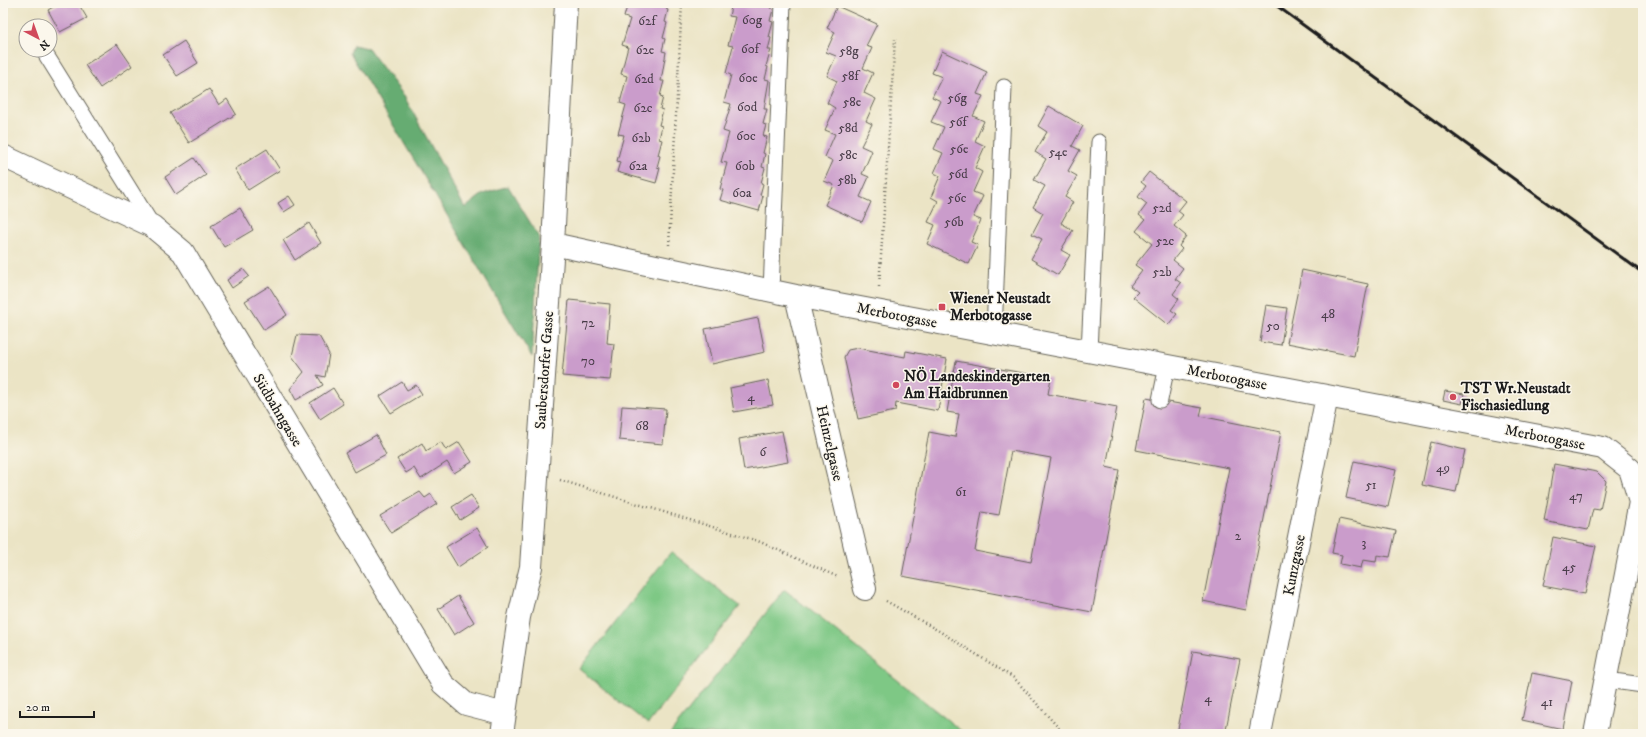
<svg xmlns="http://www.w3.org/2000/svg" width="1646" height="737" viewBox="0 0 1646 737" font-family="'IM FELL DW Pica',serif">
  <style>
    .green { fill: #7ec885; stroke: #4d7250 }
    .forest { fill: #66ac72; stroke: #416447 }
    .building { fill: #ca9ccb; fill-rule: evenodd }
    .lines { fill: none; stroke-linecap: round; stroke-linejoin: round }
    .lane-casing { stroke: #646257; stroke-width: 17 }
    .street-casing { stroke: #646257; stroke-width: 24 }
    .path { stroke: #646257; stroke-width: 2.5; stroke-dasharray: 1 3; stroke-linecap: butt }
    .lane { stroke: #fff; stroke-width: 15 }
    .street { stroke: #fff; stroke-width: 22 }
    .rail { stroke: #1c1c1c; stroke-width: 3 }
    .poi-dot { fill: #d1495b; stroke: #fbf7ec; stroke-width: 1.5 }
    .labels { text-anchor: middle; stroke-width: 3; stroke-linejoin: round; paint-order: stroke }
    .number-label { font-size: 13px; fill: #483c48 }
    .poi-label { font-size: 15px; font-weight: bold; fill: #1c1c1c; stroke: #fbf7ec; text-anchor: start }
    .street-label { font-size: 15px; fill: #1c1c1c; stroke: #fbf7ec }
  </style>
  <rect width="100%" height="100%" fill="#fbf7ec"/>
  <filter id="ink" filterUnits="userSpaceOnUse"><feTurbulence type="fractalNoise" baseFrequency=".025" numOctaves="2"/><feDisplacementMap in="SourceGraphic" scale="8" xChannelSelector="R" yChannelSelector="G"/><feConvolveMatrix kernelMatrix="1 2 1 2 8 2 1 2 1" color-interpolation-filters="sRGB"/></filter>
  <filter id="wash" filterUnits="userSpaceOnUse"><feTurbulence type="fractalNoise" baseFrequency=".012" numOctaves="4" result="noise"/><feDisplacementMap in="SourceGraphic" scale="16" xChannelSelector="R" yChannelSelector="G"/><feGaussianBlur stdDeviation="0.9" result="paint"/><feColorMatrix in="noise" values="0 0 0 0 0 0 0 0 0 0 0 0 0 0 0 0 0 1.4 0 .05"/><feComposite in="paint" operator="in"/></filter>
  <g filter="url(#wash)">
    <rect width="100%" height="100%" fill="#ebe4c5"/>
    <path class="green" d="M671 552 740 606 648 724 579 669Z
      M784 590H785L965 734H670Z"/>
    <path class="forest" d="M353 45 368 48 404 96 465 208 483 194 508 186 539 237 532 357 350 53Z"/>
    <g id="blocks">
      <path class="building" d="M60 3H78L87 18 60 32 48 10Z
        M628 3H667L666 9 668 10 665 22 667 23 663 38 665 39 662 51 666 52 661 81H664L660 96 663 97 660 109 663 110 659 125 662 126 659 139 662 140 658 155 660 156 657 167 660 168 656 183 617 172 620 162 617 161 624 135 618 134 626 105 620 103 627 76 621 74 628 47 622 45 630 19 624 17Z
        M732 3H771L770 8 773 9 770 21 773 22 769 37 771 38 768 50H771L766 66 768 67 765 79 769 80 764 109H767L763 124 766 125 763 136 767 137 763 153 765 154 762 167 765 168 761 183 763 184 760 195 763 196 759 211 720 200 723 190 720 189 727 163 721 162 729 133 723 131 731 104 724 102 731 75 726 73 733 46 728 45 735 17 729 16Z
        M837 6 877 24 866 46 872 48 863 68 873 73 864 93 876 99 866 121 872 124 861 146 872 151 862 174 869 177 860 197 871 202 862 222 825 205 834 185 824 181 833 161 825 157 835 134 825 130 835 108 827 103 837 81 827 76 836 56 826 52 835 32 827 28Z
        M184 41 198 63 177 76 163 55Z
        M117 44 132 66 100 88 85 65Z
        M942 51 987 72 977 94 983 96 973 116 984 121 975 141 985 146 975 168 982 172 973 192 983 196 973 217 981 220 971 242 978 245 969 264 927 244 935 225 928 222 938 201 931 197 940 176 934 173 943 153 934 149 944 127 931 122 941 101 932 97 942 77 932 73Z
        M209 89 219 105 227 99 236 114 189 143 170 113Z
        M1049 106 1083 126 1072 146 1080 150 1068 171 1077 176 1065 197 1073 202 1061 223 1073 230 1061 250 1070 255 1058 275 1031 259 1042 239 1032 234 1043 213 1033 207 1045 186 1034 180 1046 159 1035 152 1047 132 1038 126Z
        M267 149 280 170 248 190 235 169Z
        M194 158 206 175 176 195 165 177Z
        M1149 172 1186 201 1178 211 1183 215 1174 226 1186 236 1179 246 1182 249 1173 260 1183 268 1175 279 1181 283 1173 294 1179 299 1171 310 1177 314 1168 325 1133 297 1138 292 1130 286 1142 270 1135 265 1152 244 1136 231 1145 220 1139 215 1147 204 1138 197 1146 186 1141 182Z
        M289 196 295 205 284 212 278 203Z
        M240 208 253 230 224 247 211 226Z
        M309 223 321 243 295 260 283 240Z
        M243 269 249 276 232 288 227 280Z
        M1302 270 1368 284 1354 356 1287 343Z
        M269 286 287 315 264 330 245 301Z
        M569 300 610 304 607 343 614 344 610 380 562 376Z
        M1266 305 1287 308 1281 345 1260 342Z
        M758 318 765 352 712 364 705 329Z
        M297 335 319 336 329 354 325 377 317 375 323 385 296 400 290 389 304 372 292 356Z
        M858 348 905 357 906 351 947 359 938 411 896 403 895 411 858 419 844 357 848 350Z
        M956 361 1051 378 1048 394 1117 407 1106 467 1119 470 1092 612 902 576 929 432 955 437 959 414 947 412ZM1011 451 1051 458 1031 562 975 551 982 512 999 515Z
        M768 380 773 405 734 412 730 388Z
        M402 382 407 390 416 385 422 394 391 413 380 396Z
        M333 388 343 404 320 419 310 403Z
        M1445 391 1464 394 1462 404 1443 400Z
        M1146 398 1202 408 1200 416 1281 432 1246 610 1203 601 1229 468 1136 450Z
        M622 406 666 409 663 444 619 440Z
        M782 431 788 462 744 470 739 439Z
        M376 435 386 455 355 472 345 453Z
        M441 442 446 450 459 442 472 462 454 473 447 462 421 479 414 468 406 473 397 459 422 443 426 451Z
        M1431 442 1465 450 1456 492 1422 485Z
        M1354 461 1396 470 1388 507 1346 498Z
        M1554 464 1597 472 1606 481 1600 510 1593 509 1588 530 1544 521Z
        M420 492 425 498 431 494 437 504 391 533 380 516Z
        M471 495 479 508 460 520 452 507Z
        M1339 519 1396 531 1390 557 1377 555 1376 562 1363 560 1361 568 1340 564 1342 555 1332 553Z
        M477 528 488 547 458 567 446 547Z
        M1553 537 1596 546 1585 594 1543 586Z
        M458 596 474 622 454 635 438 609Z
        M1193 651 1240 659 1225 734H1177Z
        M1532 673 1572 681 1563 729 1522 720Z"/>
    </g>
  </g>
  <g filter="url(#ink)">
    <use href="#blocks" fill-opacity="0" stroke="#646257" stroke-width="1"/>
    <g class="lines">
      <defs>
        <path id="lane" d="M43 50 152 225
          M771 291 783 3
          M994 333 1004 87
          M1089 351 1099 142
          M1160 400 1167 366
          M1606 680 1643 685"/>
        <path id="street" d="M3 156 152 226 183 252 443 684 466 704 505 714
          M553 244 796 296 1603 448 1630 469 1640 502 1595 734
          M796 296 865 589
          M502 734 519 617 531 567 553 244 566 3
          M1260 734 1327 396"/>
      </defs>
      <use href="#lane" class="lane-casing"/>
      <use href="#street" class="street-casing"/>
      <path class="path" d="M669 245 682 3
        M879 287 895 39
        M560 480 758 541 838 577
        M886 601 939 631 1014 678 1064 734"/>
      <use href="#lane" class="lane"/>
      <use href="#street" class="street"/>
      <path class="rail" d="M1273 3 1643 273"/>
    </g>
  </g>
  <g class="poi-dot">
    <rect x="938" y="303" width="8" height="8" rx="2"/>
    <circle cx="896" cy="385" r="4"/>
    <circle cx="1453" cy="397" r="4"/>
  </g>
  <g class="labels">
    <g class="number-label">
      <text x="752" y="24">60g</text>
      <text x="647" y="25">62f</text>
      <text x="750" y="53">60f</text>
      <text x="645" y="54">62e</text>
      <text x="849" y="55">58g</text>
      <text x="850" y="80">58f</text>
      <text x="748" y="82">60e</text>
      <text x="644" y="83">62d</text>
      <text x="957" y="102">56g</text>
      <text x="852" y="106">58e</text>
      <text x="747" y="111">60d</text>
      <text x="643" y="112">62c</text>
      <text x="958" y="126">56f</text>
      <text x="848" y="132">58d</text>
      <text x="746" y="140">60c</text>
      <text x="641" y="142">62b</text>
      <text x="959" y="153">56e</text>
      <text x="1058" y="156">54e</text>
      <text x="848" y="159">58c</text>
      <text x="638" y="170">62a</text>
      <text x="745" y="170">60b</text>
      <text x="958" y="178">56d</text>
      <text x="847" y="184">58b</text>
      <text x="742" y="197">60a</text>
      <text x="957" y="202">56c</text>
      <text x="1162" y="212">52d</text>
      <text x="954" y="226">56b</text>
      <text x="1165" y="245">52c</text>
      <text x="1162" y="276">52b</text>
      <text x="1328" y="318">48</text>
      <text x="588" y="327">72</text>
      <text x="1273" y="330">50</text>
      <text x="588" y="365">70</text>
      <text x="751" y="401">4</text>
      <text x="642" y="430">68</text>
      <text x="763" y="456">6</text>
      <text x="1443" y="472">49</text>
      <text x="1371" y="489">51</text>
      <text x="961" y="496">61</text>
      <text x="1576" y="500">47</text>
      <text x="1238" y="540">2</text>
      <text x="1364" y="547">3</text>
      <text x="1569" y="571">45</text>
      <text x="1208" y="702">4</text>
      <text x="1547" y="706">41</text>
    </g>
    <g class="poi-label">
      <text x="950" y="303">Wiener Neustadt<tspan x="950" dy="17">Merbotogasse</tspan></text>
      <text x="904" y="381">NÖ Landeskindergarten<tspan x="904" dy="17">Am Haidbrunnen</tspan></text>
      <text x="1461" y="393">TST Wr.Neustadt<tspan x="1461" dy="17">Fischasiedlung</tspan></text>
    </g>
    <g class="street-label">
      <text transform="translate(897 315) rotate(11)" y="5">Merbotogasse</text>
      <text transform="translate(544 370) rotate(-86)" y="5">Saubersdorfer Gasse</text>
      <text transform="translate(1227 377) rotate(11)" y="5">Merbotogasse</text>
      <text transform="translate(278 410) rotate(59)" y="5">Südbahngasse</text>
      <text transform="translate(1545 437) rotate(11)" y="5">Merbotogasse</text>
      <text transform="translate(830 443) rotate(77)" y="5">Heinzelgasse</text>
      <text transform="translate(1294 565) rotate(-79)" y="5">Kunzgasse</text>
    </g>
  </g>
  <rect width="1646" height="737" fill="none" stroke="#fbf7ec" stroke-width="16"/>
  <g transform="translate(38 38) rotate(139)"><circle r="19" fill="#fbf7ec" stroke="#a29f99"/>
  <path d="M0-3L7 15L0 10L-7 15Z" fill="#d1495b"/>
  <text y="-6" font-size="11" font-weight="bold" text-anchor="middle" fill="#1c1c1c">N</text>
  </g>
  <path d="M20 711v6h74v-6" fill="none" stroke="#1c1c1c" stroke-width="2"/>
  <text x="26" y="711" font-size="12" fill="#1c1c1c" stroke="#fbf7ec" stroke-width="3" paint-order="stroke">20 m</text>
</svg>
